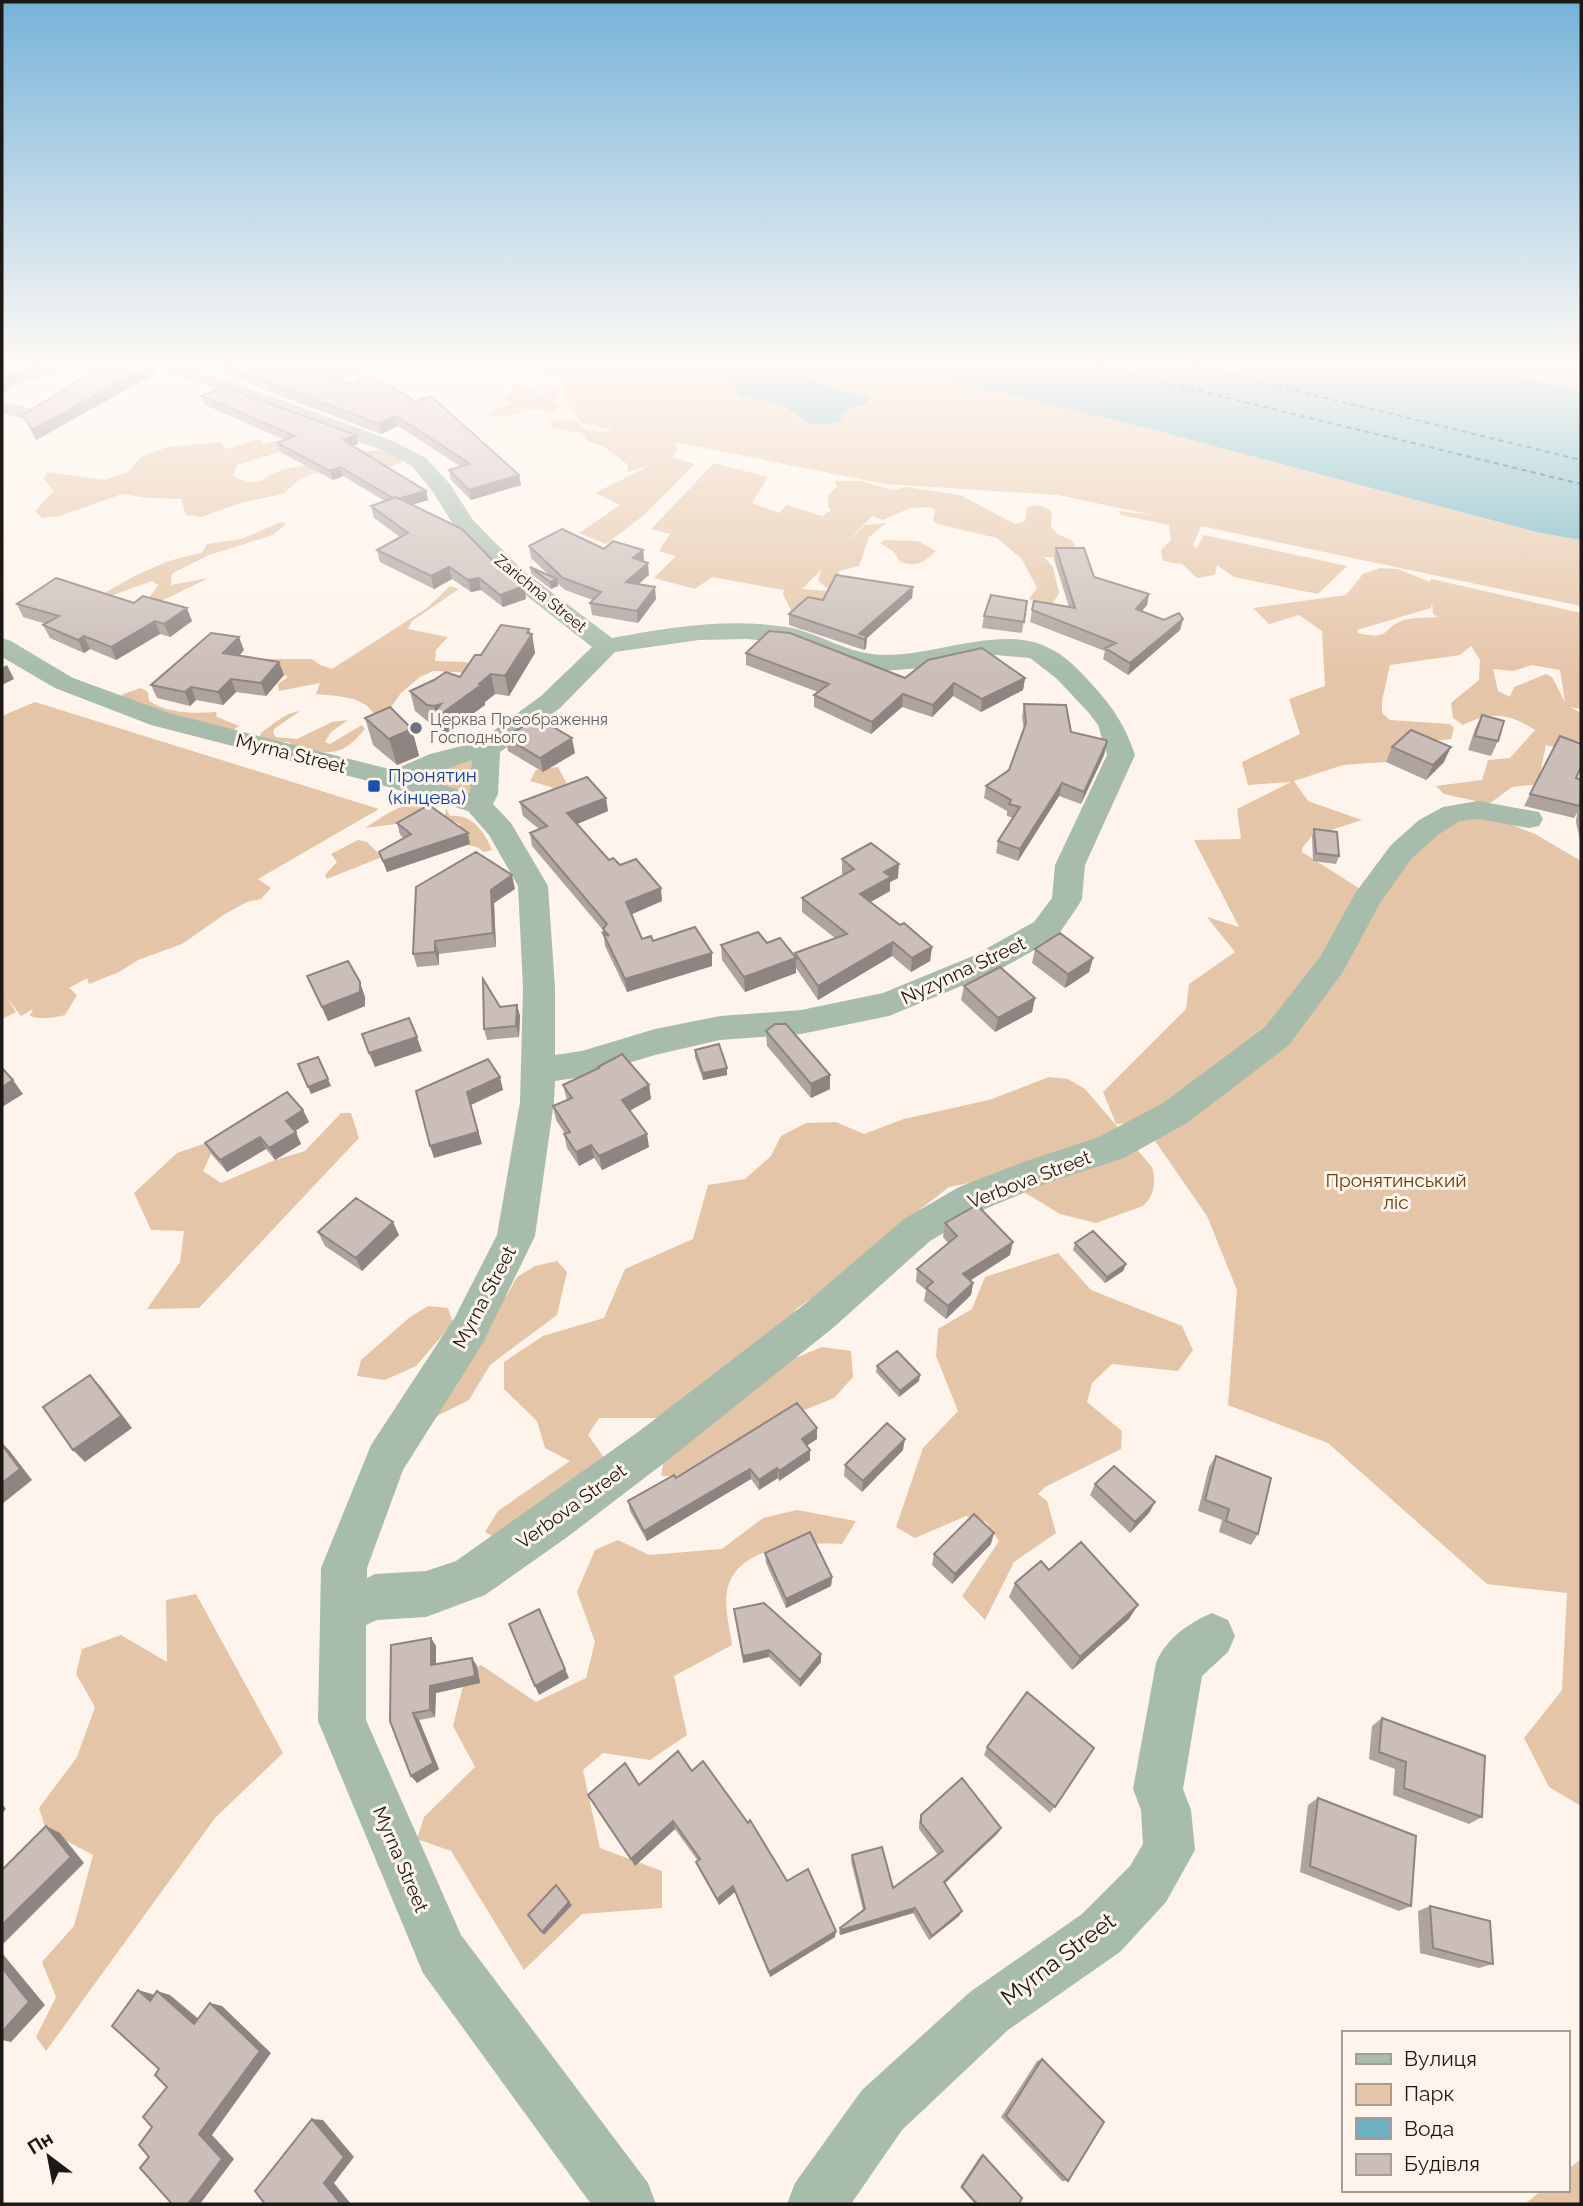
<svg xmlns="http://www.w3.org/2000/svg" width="1583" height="2206" viewBox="0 0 1583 2206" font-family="Raleway,sans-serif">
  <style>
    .green { fill: #e5c5a7; fill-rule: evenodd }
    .water { fill: #6bb1c0 }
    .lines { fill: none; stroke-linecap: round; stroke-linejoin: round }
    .ferry { stroke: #074954; stroke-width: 2; stroke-dasharray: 5 4.5; stroke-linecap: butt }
    .minor { fill: #a7bcab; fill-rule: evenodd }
    .wall { fill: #afa39e }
    .shaded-wall { fill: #8e8481 }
    .building { fill: #cbbdb8; stroke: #8e8481; stroke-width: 2 }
    .worship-dot { fill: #6b7280; stroke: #fff4eb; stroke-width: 2.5 }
    .transit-dot { fill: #1a4fb4; stroke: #fff4eb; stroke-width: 2.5 }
    .labels { text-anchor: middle; stroke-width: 6; stroke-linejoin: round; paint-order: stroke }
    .far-street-label { font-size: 16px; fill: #1b1815; stroke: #fff4eb }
    .far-worship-label { font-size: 16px; fill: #5b616d; stroke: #fff4eb; text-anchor: start }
    .street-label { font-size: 19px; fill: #1b1815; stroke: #fff4eb }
    .transit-label { font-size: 19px; fill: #164399; stroke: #fff4eb; text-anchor: start }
    .park-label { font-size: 19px; fill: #683f0e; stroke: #fff4eb }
    .near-street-label { font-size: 23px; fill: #1b1815; stroke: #fff4eb }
  </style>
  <rect width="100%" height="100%" fill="#fff4eb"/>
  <path class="green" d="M282 366H369L334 384Z
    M526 366H891L1161 432 1540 533 1581 540V606L1201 526 1193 545 1196 549 1204 535 1347 566 1318 594 1234 577 1217 565 1215 575 1197 578 1182 564 1163 561 1161 550 1171 540 1169 525 1121 515 1118 511 1153 515 1058 495 885 484 675 442 677 451 672 457 695 464 644 515 606 544 579 533 620 505 595 493 651 465 627 472 628 465 603 446 589 442 581 433 552 428 550 421 570 419 576 421 584 429 605 432 613 430 581 423 562 396 565 386 572 379Z
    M1472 366H1581V390Z
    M511 384 530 386 540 396 549 392 550 387H560V395L553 401 559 407 555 412 528 410 504 417 489 415 493 410 512 404 503 398 512 392Z
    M259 439 263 444 281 440 290 445 280 452 237 465 233 476C265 491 261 474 289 468 303 465 318 464 332 461 365 455 365 443 401 457V463L391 467 361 460 338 465 301 478 283 494 240 503 202 517 186 515 181 499 147 498 122 494 60 516 42 518 35 511 54 491 43 478 48 472 104 480 127 473 141 457 167 447 221 442 227 449Z
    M714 463 768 477 752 503 779 513 787 505 822 516 831 510 828 506V495L837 487 835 481H861L893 490 906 487 960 495 1015 524 1025 521 1027 508C1036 503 1045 506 1052 512L1051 527 1057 534 1072 540 1079 555 1072 558 1044 557 1053 567 1059 593 1053 603 1046 606 1029 599 1037 588 1022 559 997 538 937 524 933 520 935 510 931 507 910 508 883 520 872 516 842 548 865 525 886 523 869 537 859 566 839 571 837 583 830 590 818 581 821 570 802 589 827 591 835 600 802 630 789 624 792 613 783 594 784 590 712 577 695 589 654 578 676 556 659 551 670 534 651 529Z
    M281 522 286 524 273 535 209 555 177 571 172 574 171 585 209 578 159 602 149 598 158 585 152 581 102 599 103 594C135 575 165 559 202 553L207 544 241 539Z
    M885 540 918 541 936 551C923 563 918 567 900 562L894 552 880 543Z
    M1380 568 1398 569 1430 582 1431 579 1581 613V709L1570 707 1581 713V751L1573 753 1546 745 1540 774 1542 784 1512 787 1489 804 1444 794 1436 786 1482 780 1488 760 1510 758 1535 730C1509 713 1490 711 1463 725L1453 718 1451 703 1479 680 1480 660 1471 646 1460 655 1390 665 1382 701V713L1390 720 1450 724 1454 728 1451 739 1404 744 1386 762 1343 765 1294 781 1308 801 1362 820 1312 836 1302 848V852L1368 894 1253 1048 1160 1122 1116 1124 1103 1092 1186 1009 1189 984 1235 952 1207 917 1239 927 1194 840 1241 839 1237 809 1291 782 1248 785 1242 762 1300 734 1289 699 1325 686 1322 631 1299 615 1269 624 1253 608 1346 595 1363 574ZM1432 602 1433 614 1438 617C1428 618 1414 617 1404 620 1380 628 1393 641 1358 633L1357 630 1431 608ZM1532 665 1560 670 1565 702 1552 677 1546 674 1514 687 1510 697 1498 691 1493 669 1513 671Z
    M450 586 459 589 412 621 408 629 448 637 436 650 435 661 466 662 479 666 472 673 433 671 420 677 401 693 389 710 373 713C364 696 334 696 316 694L320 683 279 691 278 684 288 677 258 659H312L320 665 332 669 427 608Z
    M141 688 148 692 149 701C167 713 194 714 216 712L217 717 239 726 231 732 117 702 123 694Z
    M35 702 379 809 258 879 271 888 261 899 247 902 225 914 182 944 138 960 119 972 89 984 87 978 69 988 77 995 65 1015C52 1018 43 1020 30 1016L33 1009 21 1016 5 995 16 1012 2 1019V716Z
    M300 711 274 729 273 733 276 737 297 739 332 722 348 720 331 732 325 742 330 744 362 725 365 729C347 750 338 756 310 750 302 748 295 747 288 742L259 741 261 733C274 724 284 713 300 711Z
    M472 757 478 762 474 795 425 785 419 776Z
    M558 767 566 782 565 791 558 793 551 787 530 781 536 770Z
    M426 800 433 804 411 822 365 828C382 817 405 801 426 800Z
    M446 808 450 816C472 814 484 831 492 850L484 852 477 847 452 841 459 834 460 824 445 818Z
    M1461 818 1497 819 1535 834 1581 861V1806L1549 1787 1524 1738 1562 1690 1567 1593 1487 1584 1328 1443 1228 1405 1237 1290 1207 1216 1151 1135 1283 1043 1376 901 1410 856 1439 830Z
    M358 840 367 842 382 857 327 879 325 875 337 862 331 854Z
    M1049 1077 1068 1079 1085 1089 1152 1167C1156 1181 1155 1195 1143 1206L1096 1223 1060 1214 999 1177 949 1187 896 1228 860 1266 796 1309 785 1334 657 1418H599L588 1435 605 1459 494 1537 485 1532 498 1511 570 1461 545 1448 537 1421 504 1389V1362L543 1336 604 1318 625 1269 693 1239 708 1185 745 1179 771 1156 781 1136 806 1123 836 1122 864 1134 904 1119 989 1100Z
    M341 1113H351L359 1138 199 1308 147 1309 180 1262 184 1231 151 1230 134 1193 177 1153 218 1139 203 1171 221 1183 275 1160 305 1151Z
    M1058 1253 1091 1290 1182 1326 1193 1350 1178 1371 1112 1364 1092 1383 1087 1402 1122 1431 1121 1449 1045 1487 1038 1494 1047 1501 1056 1533 1014 1562 985 1620 962 1596 999 1541 986 1522 966 1516 915 1538 896 1527 923 1448 958 1411 936 1356 938 1329 972 1309 985 1277Z
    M557 1261 567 1272 557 1315 490 1365 469 1400 429 1420 446 1362 507 1295 517 1277 535 1266Z
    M428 1306 448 1308 453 1323 416 1366 385 1380 357 1376 361 1360 410 1317Z
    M822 1347 851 1351 853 1377 834 1398 797 1413 697 1476H661L665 1454 751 1376Z
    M797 1510 856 1521 842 1544C804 1542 736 1545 727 1591 724 1607 730 1629 732 1645L674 1676 687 1735 650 1760 603 1753 583 1770 600 1848 662 1871V1908L582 1914 524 1970 451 1851 417 1839 424 1817 475 1767 453 1726 466 1674 481 1665 536 1702 586 1678 595 1642 577 1592 595 1550 618 1540 649 1555 722 1549 763 1518Z
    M196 1594 283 1753 215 1818 46 2051 36 2037 56 1997 42 1962 74 1926 93 1855 46 1830 39 1808 77 1757 95 1707 76 1674 82 1649 121 1635 167 1662 166 1600Z
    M1581 2159V2204H1525L1542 2190H1567V2170Z"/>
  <path class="water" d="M693 366H781L839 391 869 397 868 403 844 411 840 421C800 431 807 415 778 404 766 399 752 400 740 395L731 383 711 370Z
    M891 366H1472L1581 390V540L1540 533 1161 432Z"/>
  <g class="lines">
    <path class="ferry" d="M1097 366 1581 484
      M1194 366 1581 460"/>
    <path class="minor" d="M154 366H184L213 375 393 441 426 458 450 484 473 520 521 569 612 638C670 627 732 617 792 628 819 634 845 651 872 654 927 661 1001 621 1051 649 1065 656 1077 668 1087 679 1110 703 1125 724 1135 755L1085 865 1082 899 1078 906 1056 938 995 972 889 1016 801 1034 720 1040 655 1055 582 1077 555 1081 554 1102 535 1236 483 1343 403 1470 367 1568V1578L375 1574 426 1571 456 1561 638 1432 806 1303 904 1219 959 1187 1026 1161 1099 1137 1163 1103 1265 1027 1320 957 1356 892 1391 845 1419 820 1443 807 1478 801 1539 812 1543 819 1539 826 1529 828 1478 819 1460 821 1439 834 1411 859 1380 903 1343 972 1289 1045 1187 1123 1124 1158 1050 1182 985 1209 930 1241 834 1327 668 1460 566 1538 485 1595 426 1617 377 1620 366 1625V1720L461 1935 648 2183 656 2204H591L423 1973 318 1721 321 1568 371 1445 455 1317 497 1235 520 1102 523 988 518 886 489 835 468 811 368 781 151 725 55 688 2 657V638L11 641 73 678 169 713 393 770 430 754 478 742 541 696 592 647 505 579 456 529 433 492 412 466 379 449 199 383 156 370ZM747 639 791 643 849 665 883 671 922 668 996 655 1030 658 1056 678 1089 713 1098 725 1107 755 1055 865 1052 898 1034 922 973 956 883 993 801 1010 720 1016 655 1029 582 1051 555 1055V988L548 886 511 823 493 804 498 794 500 752 560 708 615 652 699 640ZM472 760 470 793 420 778Z
      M2 401 36 410 39 414 36 418 29 420 2 413Z
      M1212 1613 1228 1620 1235 1636 1228 1652 1202 1676 1183 1789 1191 1810 1195 1850 1166 1902 1120 1952 1008 2030 902 2130 851 2204H787L795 2183 862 2090 970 1992 1082 1914 1130 1866 1143 1844 1141 1810 1133 1789 1156 1663C1166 1639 1188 1623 1212 1613Z"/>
  </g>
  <path class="wall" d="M102 366H154L156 373 36 440 23 415Z
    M203 366H300L519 475 521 485 471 500 451 480 449 470 461 467 398 426 381 434Z
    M202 396 356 435 358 444 353 446 426 491 428 500 411 505 501 569 524 586 526 599 503 607 481 590 471 592 452 579 434 589 380 562 377 550 400 537 374 518 371 506 385 501 343 476 333 480 280 452 277 443 285 440 205 405Z
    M529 546 643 550 644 561 649 575 638 584 656 599 638 623 592 615 590 603 593 600 565 590 557 583 558 586 551 589 531 574 530 567 550 576 531 558Z
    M1056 548 1094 577 1149 594 1147 605 1142 611 1164 620 1183 619 1180 630 1128 675 1103 659 1105 651 1030 622 1032 610 1069 607 1054 559Z
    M913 587 912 598 867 638 866 648 864 650 789 625V614L823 600Z
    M1027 601 1022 633 982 628 984 616Z
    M17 604 192 621 170 637 160 634 116 660 90 649 84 653 50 638 43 625 46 624 23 617Z
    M529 629 530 633 532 634 535 653 509 696 495 694 485 702V705L445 734 441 730 440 726 432 725 415 711 410 691 460 677 481 655Z
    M244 650 239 656 279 662 284 675 266 696 236 692 223 705 196 700 190 706 157 698 151 685Z
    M746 653 905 678H1025L1023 690 981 712 953 696 932 717 902 707 871 734 814 707V695L818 692 746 665Z
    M1024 704 1071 732 1107 742 1104 755 1081 804 1059 796 1018 861 996 853 998 841 1013 818 1007 816V811L984 798 986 786 1009 770 1024 730 1022 717Z
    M1482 715 1498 741 1491 756 1468 750 1475 729Z
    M365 718 412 729 419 756 397 765 373 745Z
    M1560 736 1576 778 1581 780V845L1576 822 1577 813 1574 818 1524 806Z
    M505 737 575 753 543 772 508 751Z
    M1392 747 1444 762 1426 780 1386 762Z
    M520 802 608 811 577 824 609 860 620 865 662 901 631 914 642 939 712 953V966L627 992 605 946 603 930 532 846 530 833 539 829 523 816Z
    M397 823 470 844 387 872 379 852 404 838 400 835Z
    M1314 829 1339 856 1336 864 1313 861 1312 836Z
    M842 859 898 878 890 882V891L870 902 900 925 932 947 930 961 911 972 892 956 818 1000 796 968V973L745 992 722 960 721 945 767 943 795 957V953L835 938 802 912V898L844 875 842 873Z
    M515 889 494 903 496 947 439 954V965L417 967 413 954Z
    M1035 949 1093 958 1089 972 1065 988 1032 963Z
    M307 976 365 997V1006L328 1021Z
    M964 986 1035 998 1032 1012 995 1032 961 1000Z
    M517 1005 520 1016 519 1037 487 1040 484 1029Z
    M766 1031 830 1089 811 1098 767 1046Z
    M695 1050 727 1068V1075L703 1080 695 1057Z
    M598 1067 649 1085 651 1099 630 1110 649 1147 602 1170 594 1158 579 1166 567 1148 564 1134H565L556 1120 553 1106 567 1100 563 1085 598 1069Z
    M303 1110 309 1122 295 1131 301 1144 275 1160 266 1149 227 1172 212 1155 205 1143Z
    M945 1223 1010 1255 971 1280 973 1283 971 1295 946 1319 924 1301 926 1290 916 1282 917 1269 948 1243 943 1237Z
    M318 1232 399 1235 362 1271 325 1246Z
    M1075 1243 1126 1264 1123 1271 1105 1283 1073 1250Z
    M877 1366 919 1381 899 1397 876 1372Z
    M817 1428V1439L807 1445 810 1460 779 1481 778 1478 759 1490 751 1479 647 1541 630 1511 628 1501 676 1478Z
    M903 1450 862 1492 844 1476 845 1465Z
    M1216 1456 1258 1534 1251 1545 1219 1532 1222 1520 1198 1511 1209 1467Z
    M1095 1484 1155 1502 1149 1513 1130 1533 1090 1495Z
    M991 1544 952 1584 932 1565 934 1554Z
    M765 1553 832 1577 831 1586 786 1608 766 1563Z
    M1049 1570 1129 1619 1072 1670 1009 1597 1015 1583Z
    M734 1609 821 1654V1662L800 1687 769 1657 743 1663Z
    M431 1638 436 1646V1664L472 1658 477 1666 480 1683 436 1693 435 1717 419 1720 439 1769 417 1783 411 1776 390 1721Z
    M1382 1718 1482 1817 1469 1824 1393 1795 1395 1769 1369 1759 1372 1726Z
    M987 1747 1094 1748 1050 1813 984 1755Z
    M692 1771 835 1937 770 1977 735 1892 719 1905 699 1869 696 1862 698 1861 675 1829 635 1866 588 1795 639 1785Z
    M1318 1798 1411 1906 1399 1911 1300 1872 1308 1805Z
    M921 1815 1001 1828 997 1834 945 1883 962 1911 959 1916 929 1940 913 1913 840 1935 839 1932 840 1928 863 1910 851 1861 852 1855 893 1888 938 1855 919 1829V1822Z
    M1430 1906 1493 1964 1479 1968 1420 1953 1418 1911Z
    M1042 2059 1068 2181H1062L1001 2117 1037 2061Z
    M981 2155H983L1019 2204H975L960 2187Z"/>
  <path class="shaded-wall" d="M40 366H58L60 371 16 384 2 394V381L12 374Z
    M147 366H154L156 373 36 440 32 430Z
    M396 416 398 426 381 434 379 424Z
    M356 435 358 444 345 449 343 440Z
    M340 467 343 476 333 480 330 471Z
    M519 475 521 485 471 500 469 490Z
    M426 491 428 500 398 509 396 499Z
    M643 550 644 562 633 558Z
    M648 563 649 575 627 594 626 582Z
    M449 567 452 579 434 589 431 576Z
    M479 578 481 590 471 592 468 580Z
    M557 579 558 586 551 589 550 582Z
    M524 586 526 599 503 607 500 595Z
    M655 587 656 599 638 623 637 611Z
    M913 587 912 598 867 638 866 648 864 650V639L859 634Z
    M1149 594 1147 605 1134 620 1136 609Z
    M187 608 192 621 170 637 164 624Z
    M1183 619 1180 630 1128 675 1130 663Z
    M155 621 160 634 116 660 111 647Z
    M529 629 530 636 532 634 535 653 509 696 505 676Z
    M84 636 90 649 84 653 78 640Z
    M239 637 244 650 228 667 223 653Z
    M279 662 284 675 266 696 261 683Z
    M7 665 14 679 2 685V668Z
    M491 674 495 694 485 702V705L445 734 441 714 436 710 439 726 434 706 479 684Z
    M1025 678 1023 690 981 712 982 699Z
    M231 679 236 692 223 705 218 692Z
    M954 683 953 696 932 717 933 705Z
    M191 687 196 700 190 706 185 692Z
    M903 694 902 707 871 734 872 722Z
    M412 729 419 756 397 765 389 739Z
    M572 738 575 753 543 772 540 758Z
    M1107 742 1104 755 1081 804 1084 792Z
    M1451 747 1444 762 1426 780 1433 765Z
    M1062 783 1059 796 1018 861 1020 849Z
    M606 798 608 811 570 827 567 813Z
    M468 833 470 844 387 872 383 861Z
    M899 864 898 878 890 882V891L860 908V894L884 872Z
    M512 875 515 889 494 903 496 947 493 933 491 890Z
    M661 888 662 901 628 916 626 902Z
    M435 941 439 954V965L435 952Z
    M893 942 892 956 818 1000V986Z
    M932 947 930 961 911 972 912 958Z
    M712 953V966L627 992 625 979Z
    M796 958V973L745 992 744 977Z
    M1093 958 1089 972 1065 988 1068 974Z
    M360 982 365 997V1006L328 1021 322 1007Z
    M1035 998 1032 1012 995 1032 998 1018Z
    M517 1005 520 1016 519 1037 516 1026Z
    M417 1037 422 1051 375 1067 369 1053Z
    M727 1068V1075L703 1080V1073Z
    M830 1075V1089L811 1098V1084Z
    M500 1077 503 1090 471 1105 482 1144 434 1158 430 1146 467 1092Z
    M328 1079 331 1086 311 1094 308 1087Z
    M13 1080 23 1094 2 1107V1087Z
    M649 1085 651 1099 624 1114 622 1100Z
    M303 1110 309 1122 292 1133 286 1121Z
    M296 1132 301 1144 275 1160 269 1148Z
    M647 1134 649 1147 602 1170 599 1156Z
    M260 1137 266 1149 227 1172 220 1160Z
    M591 1145 594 1158 579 1166 576 1152Z
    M393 1222 399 1235 362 1271 356 1258Z
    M1013 1242 1010 1255 960 1287 963 1274Z
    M1126 1264 1123 1271 1105 1283 1107 1277Z
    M973 1283 971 1295 946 1319 948 1306Z
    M90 1375 101 1387 132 1428 85 1462 73 1450Z
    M920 1375 919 1381 899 1397 900 1391Z
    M817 1428V1439L802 1449V1439Z
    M905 1439 903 1450 862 1492 863 1481Z
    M2 1443 9 1450 32 1480 2 1504Z
    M810 1450V1460L779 1481V1471Z
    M777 1468 778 1478 759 1490V1480Z
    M750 1469 751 1479 647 1541 644 1531Z
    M1155 1502 1149 1513 1130 1533 1135 1522Z
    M994 1533 991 1544 952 1584 955 1574Z
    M832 1577 831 1586 786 1608V1599Z
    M1138 1605 1129 1619 1072 1670 1080 1657Z
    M539 1609 569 1678 539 1695 535 1686Z
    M431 1638 436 1646V1673L431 1665Z
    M769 1650V1657L743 1663V1656Z
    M821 1654V1662L800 1687V1680Z
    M472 1658 477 1666 480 1683 436 1693 435 1717 430 1710V1686Z
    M413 1713 419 1720 439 1769 417 1783 411 1776Z
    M2 1804 6 1809 2 1813Z
    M673 1821 675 1829 635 1866 631 1859Z
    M46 1826 60 1833 84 1863 4 1943H2V1925Z
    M1001 1828 997 1834 941 1887 944 1882Z
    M733 1886 735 1892 719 1905 717 1899Z
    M569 1902 572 1905 544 1935 542 1932Z
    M915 1908 913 1913 840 1935 841 1930Z
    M962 1911 959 1916 929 1940 932 1936Z
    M836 1931 835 1937 770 1977 769 1972Z
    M2 1953 45 2005 11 2042 2 2040Z
    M138 1990 152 1994 163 2004 150 2001Z
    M157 1991 170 1995 207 2026 194 2024Z
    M210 2003 222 2006 271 2053 212 2135 234 2159 200 2204H188L199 2134Z
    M312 2119 323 2120 354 2157 334 2183 351 2204H341L324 2183Z"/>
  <path class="building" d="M2 366H40L12 374 2 381Z
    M102 366H147L32 430 23 415Z
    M225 366H300L353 385 365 377 380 380 415 401 431 396 519 475 469 490 449 470 470 464 396 416 379 424Z
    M224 387 356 435 343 440 426 491 398 499 396 497 393 498 340 467 330 471 277 443 295 436 202 396Z
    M396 497 462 529 501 569 524 586 500 595 479 578 468 580 449 567 431 576 377 550 408 533 371 506Z
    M562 529 604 549 613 541 643 550 633 558 648 563 626 582 655 587 637 611 590 603 601 592 563 578 529 546Z
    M1056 548H1084L1094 577 1149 594 1136 609 1164 620 1179 613 1183 619 1130 663 1105 648 1116 643 1032 610 1034 601 1075 608Z
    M530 567 557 579 550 582Z
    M836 575 913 587 859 634 867 636 864 639 789 614 808 597 823 600Z
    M56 578 134 603 143 596 187 608 164 624 155 621 111 647 84 636 78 640 43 625 59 616 17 604Z
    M991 595 1027 601 1024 622 984 616Z
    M501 625 529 629 527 633 532 634 505 676 491 674 479 684 481 685 441 714 436 710 441 704 434 706 427 705 410 691 434 680 446 672 460 677 475 655H481Z
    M769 631 790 633 905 678 928 660 982 648 1025 678 982 699 954 683 933 705 903 694 872 722 814 695 829 684 746 653Z
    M211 633 239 637 223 653 279 662 261 683 231 679 218 692 191 687 185 692 151 685Z
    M1024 704 1066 705 1071 732 1106 740 1107 742 1084 792 1062 783 1020 849 998 841 1020 807 1009 804 1011 800 986 786 1009 770 1026 723Z
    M390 707 412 729 389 739 365 718Z
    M1482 715 1504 721 1498 741 1475 736Z
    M538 718 572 738 540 758 505 737Z
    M1411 730 1451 747 1433 765 1392 747Z
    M1560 736 1581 744V767L1576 778 1581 780 1580 806 1530 794Z
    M587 777 606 798 567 813 609 860 613 858 620 865 636 859 661 888 626 902 642 939 651 936 653 941 695 927 712 953 625 979 603 933 609 936 603 929 607 924 530 833 547 826 520 802Z
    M429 805 468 833 383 861 379 852 411 834 397 823Z
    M1314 829 1337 832 1339 856 1316 853Z
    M871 843 899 864 884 872 891 877 860 894 900 925 904 923 932 947 912 958 893 942 818 986 795 953 847 934 802 898 854 869 842 859Z
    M476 852 512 875 491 890 493 933 435 941V952L413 954 416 887Z
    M758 932 767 943 780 938 796 958 744 977 721 945Z
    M1060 933 1093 958 1068 974 1035 949Z
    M348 961 360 982V992L322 1007 307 976Z
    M1000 967 1035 998 998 1018 964 986Z
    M483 979 500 1007 517 1005 516 1026 484 1029Z
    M409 1018 417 1037 369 1053 362 1034Z
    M775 1024H786L830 1075 811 1084 766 1031Z
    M719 1044 727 1068 703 1073 695 1050Z
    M622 1054 649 1085 622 1100 647 1134 599 1156 591 1145 576 1152 564 1134 570 1132 553 1106 572 1098 563 1085 599 1068 598 1067Z
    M318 1057 328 1079 308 1087 298 1064Z
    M488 1059 500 1077 467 1092 478 1132 430 1146 416 1091Z
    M2 1068 13 1080 2 1087Z
    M287 1092 303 1110 286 1121 296 1132 269 1148 260 1137 220 1160 205 1143Z
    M356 1198 393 1222 356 1258 318 1232Z
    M977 1205 1013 1242 963 1274 973 1283 948 1306 926 1288 933 1282 917 1269 957 1236 945 1223Z
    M1093 1231 1126 1264 1107 1277 1075 1243Z
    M897 1351 920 1375 900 1391 877 1366Z
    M90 1375 121 1416 73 1450 43 1407Z
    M797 1403 817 1428 802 1439 810 1450 779 1471 777 1468 759 1480 750 1469 644 1531 628 1501 674 1475 676 1478Z
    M887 1423 905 1439 863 1481 845 1465Z
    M2 1445 20 1469 2 1483Z
    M1216 1456 1271 1478 1258 1534 1226 1521 1229 1509 1205 1500Z
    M1114 1466 1155 1502 1135 1522 1095 1484Z
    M974 1514 994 1533 955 1574 934 1554Z
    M810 1532 832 1577 786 1599 765 1553Z
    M1081 1542 1138 1605 1080 1657 1015 1583 1041 1561 1049 1570Z
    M764 1603 821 1654 800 1680 769 1650 743 1656 734 1609Z
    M539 1609 565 1669 535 1686 509 1624Z
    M431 1638V1665L472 1658 475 1676 430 1686V1710L413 1713 433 1763 411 1776 390 1721 391 1645Z
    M1027 1692 1094 1748 1055 1807 987 1747Z
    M1382 1718 1485 1756 1482 1817 1404 1788 1406 1762 1379 1752Z
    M678 1751 692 1771 703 1761 748 1823 750 1820 787 1881 808 1869 836 1931 769 1972 733 1886 717 1899 696 1862 700 1859 673 1821 631 1859 588 1795 625 1763 639 1785Z
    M962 1778 1001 1828 944 1882 962 1911 932 1936 915 1908 841 1930 840 1928 865 1909 852 1855 882 1847 893 1888 943 1851 921 1823V1815Z
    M1318 1798 1416 1836 1411 1906 1310 1866Z
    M46 1826 71 1857 2 1925V1870Z
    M556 1885 569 1902 542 1932 528 1915Z
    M1430 1906 1490 1921 1493 1964 1433 1948Z
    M2 1968 29 2002 2 2032Z
    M138 1990 150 2001 157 1991 194 2024 210 2003 260 2051 199 2134 222 2159 188 2204H172L140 2168 149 2157 139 2145 152 2127 143 2117 167 2087 155 2075 159 2069 112 2026Z
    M1042 2059 1104 2122 1068 2181 1006 2116Z
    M312 2119 344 2157 324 2183 341 2204H265L255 2191Z
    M983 2155 1022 2198 1019 2204H977L962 2187Z"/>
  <linearGradient id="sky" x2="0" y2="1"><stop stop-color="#76b3d8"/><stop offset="0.54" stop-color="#fffaf6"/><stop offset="1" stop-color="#fffaf6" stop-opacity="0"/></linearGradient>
  <rect width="1583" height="675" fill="url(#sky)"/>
  <circle class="worship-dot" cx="416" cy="728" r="7"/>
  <rect class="transit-dot" x="367" y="779" width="14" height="14" rx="3.5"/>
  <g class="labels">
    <g class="far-street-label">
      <text transform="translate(541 593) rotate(39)" y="6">Zarichna Street</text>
    </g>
    <g class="far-worship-label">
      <text x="430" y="725">Церква Преображення<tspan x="430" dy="18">Господнього</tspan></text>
    </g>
    <g class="street-label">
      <text transform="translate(291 753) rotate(14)" y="7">Myrna Street</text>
      <text transform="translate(963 970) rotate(-25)" y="7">Nyzynna Street</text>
      <text transform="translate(1029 1179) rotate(-21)" y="7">Verbova Street</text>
      <text transform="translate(484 1297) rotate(-62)" y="7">Myrna Street</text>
      <text transform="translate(571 1506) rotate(-36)" y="7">Verbova Street</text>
      <text transform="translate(401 1859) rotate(67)" y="7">Myrna Street</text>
    </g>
    <g class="transit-label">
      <text x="388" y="782">Пронятин<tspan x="388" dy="22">(кінцева)</tspan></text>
    </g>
    <g class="park-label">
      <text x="1396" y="1187">Пронятинський<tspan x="1396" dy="22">ліс</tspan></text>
    </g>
    <g class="near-street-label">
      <text transform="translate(1058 1959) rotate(-37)" y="8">Myrna Street</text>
    </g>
  </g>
  <rect width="1583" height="2206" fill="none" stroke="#1b1815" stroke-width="7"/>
  <rect x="1342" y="2031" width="228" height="161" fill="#fff4eb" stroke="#a49c95" stroke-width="2"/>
  <rect x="1356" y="2054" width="35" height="10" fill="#a7bcab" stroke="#a49c95" stroke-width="2"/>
  <text x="1404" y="2066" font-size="21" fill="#1b1815">Вулиця</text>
  <rect x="1356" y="2084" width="35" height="21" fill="#e5c5a7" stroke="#a49c95" stroke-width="2"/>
  <text x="1404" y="2101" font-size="21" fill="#1b1815">Парк</text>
  <rect x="1356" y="2118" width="35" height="21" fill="#6bb1c0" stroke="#a49c95" stroke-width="2"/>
  <text x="1404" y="2136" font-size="21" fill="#1b1815">Вода</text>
  <rect x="1356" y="2154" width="35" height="21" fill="#cbbdb8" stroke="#a49c95" stroke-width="2"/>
  <text x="1404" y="2171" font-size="21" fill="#1b1815">Будівля</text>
  <g transform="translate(49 2157) rotate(328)" stroke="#fff4eb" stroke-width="5" paint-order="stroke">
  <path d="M0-5L12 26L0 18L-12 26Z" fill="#1b1815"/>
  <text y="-10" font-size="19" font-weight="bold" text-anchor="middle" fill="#1b1815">Пн</text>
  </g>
</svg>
